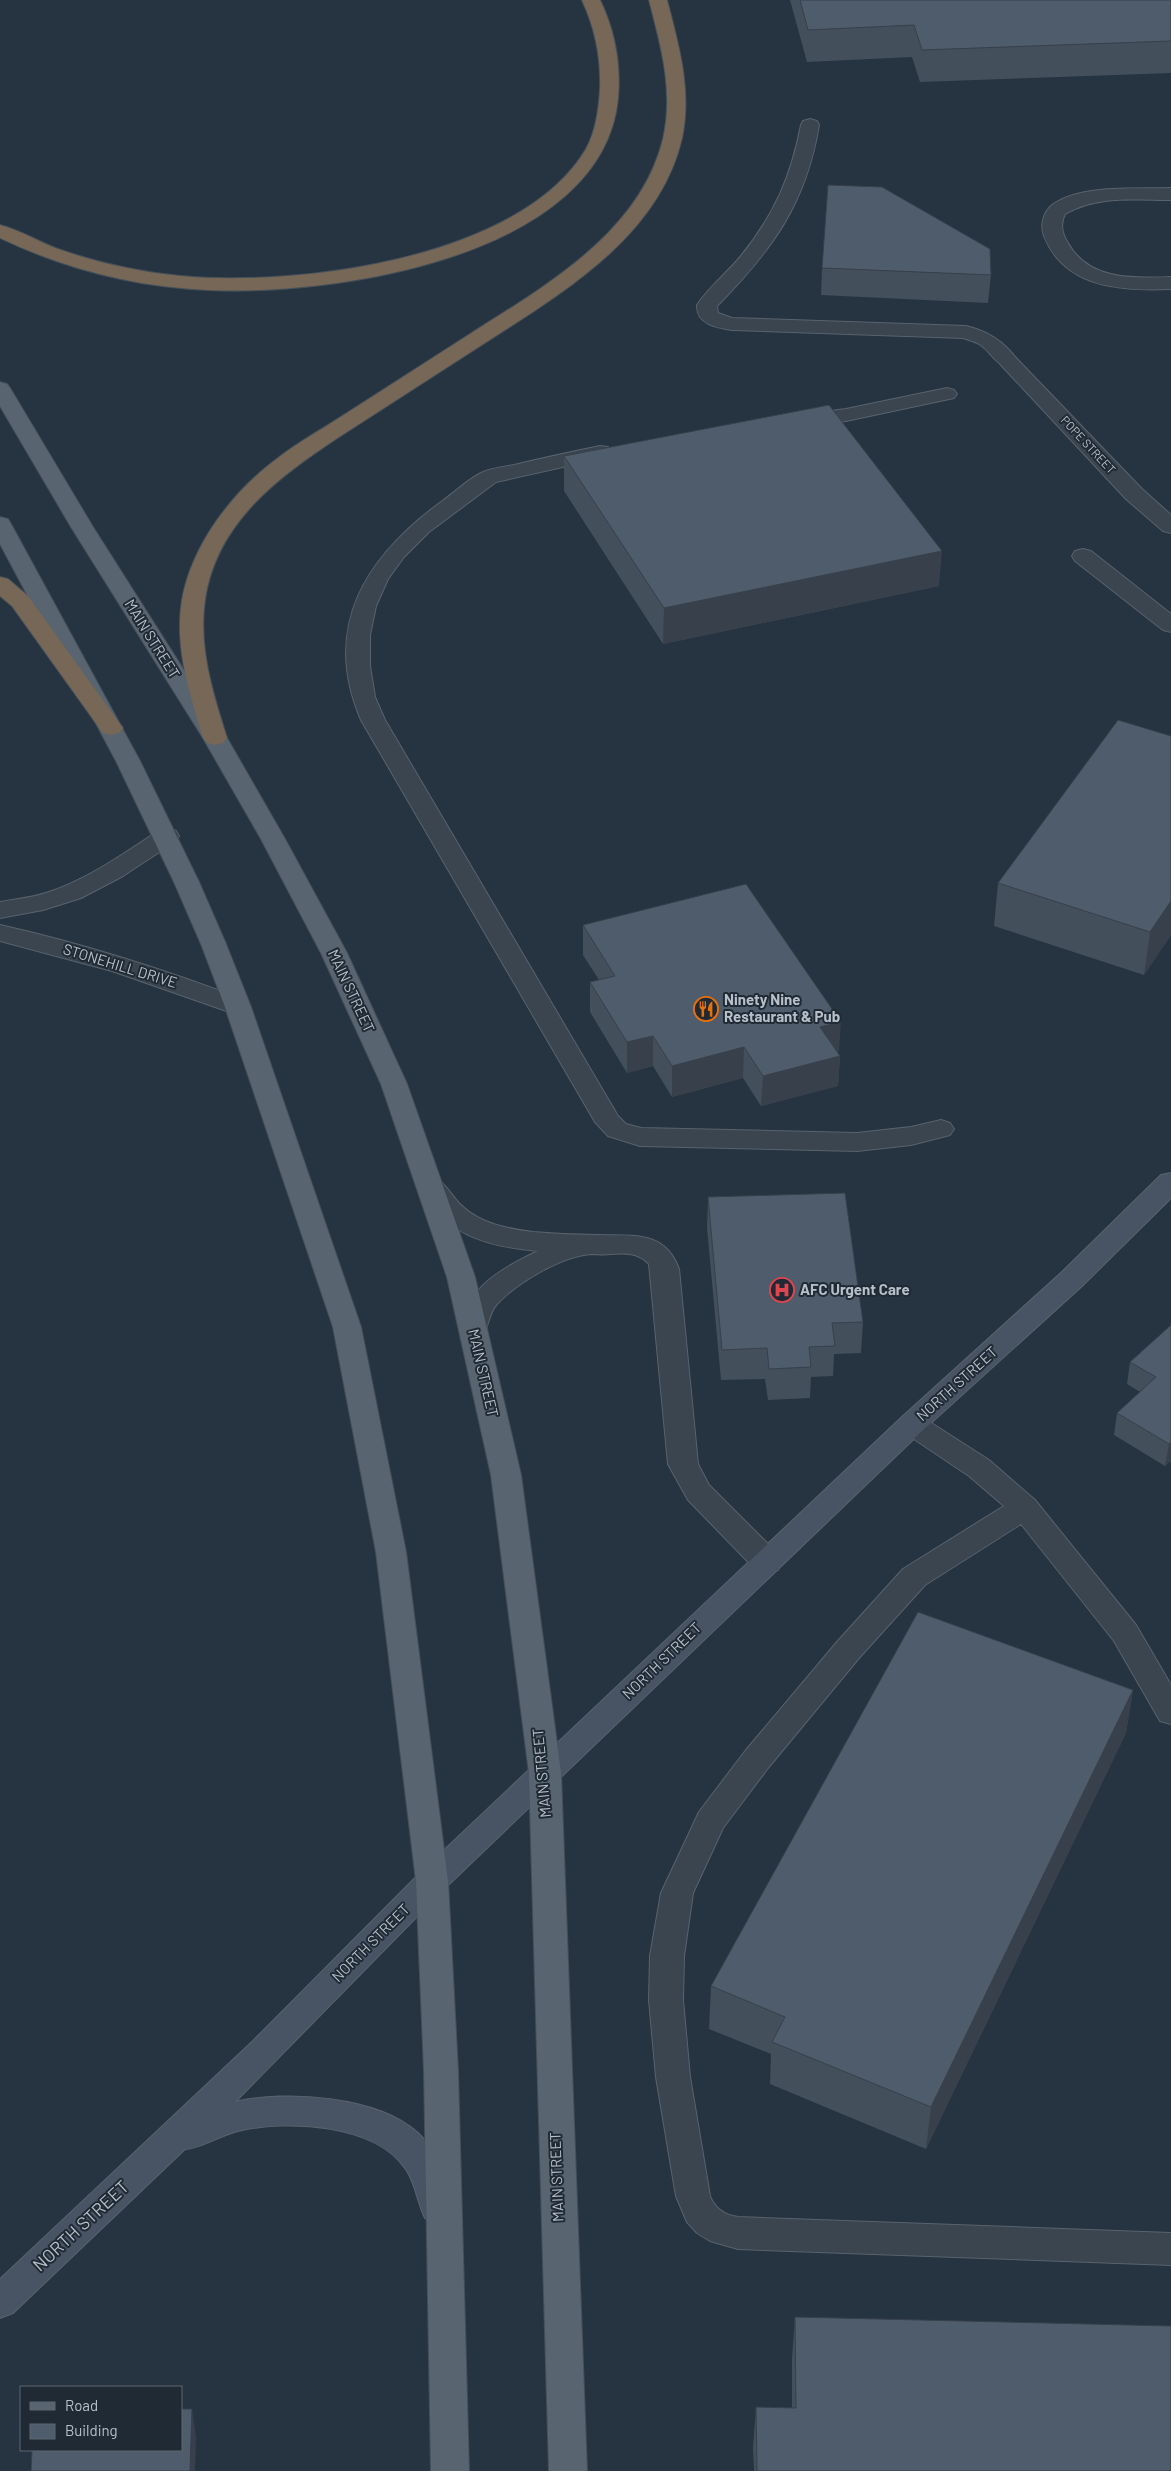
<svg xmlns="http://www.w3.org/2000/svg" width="1171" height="2471" viewBox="0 0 1171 2471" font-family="Barlow,sans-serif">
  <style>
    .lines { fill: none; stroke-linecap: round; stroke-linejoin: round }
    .lane-casing { stroke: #58636d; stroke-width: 2 }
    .street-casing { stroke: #58636d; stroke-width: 2 }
    .secondary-casing { stroke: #58636d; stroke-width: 2 }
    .primary-casing { stroke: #444e59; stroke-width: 2 }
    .highway-casing { stroke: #45505a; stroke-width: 2 }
    .lane { fill: #3a4550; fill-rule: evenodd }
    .street { fill: #3a4550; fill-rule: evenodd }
    .secondary { fill: #485463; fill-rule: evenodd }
    .primary { fill: #586470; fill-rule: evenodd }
    .highway { fill: #766757; fill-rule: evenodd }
    .wall { fill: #444f5c }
    .shaded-wall { fill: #37404b }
    .building { fill: #4f5c6b; stroke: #37404b }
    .labels { text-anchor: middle; stroke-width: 4; stroke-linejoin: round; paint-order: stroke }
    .far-street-label { font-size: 12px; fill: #b7c0ca; stroke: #1f2a35 }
    .street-label { font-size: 15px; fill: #b7c0ca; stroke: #1f2a35 }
    .poi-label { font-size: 15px; font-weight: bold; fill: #b7c0ca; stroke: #1f2a35; text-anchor: start }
    .near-street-label { font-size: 18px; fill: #b7c0ca; stroke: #1f2a35 }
  </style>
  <rect width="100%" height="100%" fill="#263340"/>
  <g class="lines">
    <defs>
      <path id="lane" d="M810 119 817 121 819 125C806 204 772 250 717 306L718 313 732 318 966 326C988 331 1005 342 1018 361L1015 365C996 370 993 352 979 344 974 341 968 340 963 338L732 330C717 328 696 324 697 305 709 287 727 273 741 256 774 215 791 177 801 125L803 121Z
        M1171 188V200C1136 200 1096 195 1065 214 1060 224 1062 234 1068 243 1089 281 1133 278 1171 277V289C1123 291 1065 289 1044 236 1040 225 1043 213 1052 205 1080 184 1138 189 1171 188Z
        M947 388 954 390 957 394 954 398 846 421 800 427 793 425 789 421 793 417 800 415 846 409Z
        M600 446 608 447 611 452 608 457 496 482 429 532 404 557 388 579 376 606 370 635V666L375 697 385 720 618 1116 626 1124 641 1128 857 1133 911 1127 941 1120 950 1123 954 1129 950 1135 911 1145 857 1151 640 1146 608 1136 595 1122 361 720C321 627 366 557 441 502 454 493 467 480 481 473 491 468 504 467 514 465 543 458 571 452 600 446Z
        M1083 549 1091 551 1171 614V632L1163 630 1075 561 1072 556 1075 551Z
        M430 1176C445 1180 451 1196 462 1206 481 1224 509 1229 533 1232 555 1234 577 1235 598 1235 632 1236 665 1230 679 1269L698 1464 709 1485 778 1554 782 1562 778 1570 767 1573 756 1570 688 1500 668 1464 649 1264C638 1252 625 1253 610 1254 604 1255 597 1254 591 1254 560 1257 518 1282 497 1304 489 1313 489 1325 483 1335L473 1338 463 1335 459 1328C468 1287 502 1268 538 1251 483 1246 446 1234 416 1185L420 1178Z
        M912 1413 922 1417 989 1460 1035 1500 1136 1625 1171 1685V1724L1160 1721 1114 1641 1021 1524 925 1585 859 1658 768 1768 723 1828 693 1893 684 1956 683 2000 690 2077 710 2196C715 2209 725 2215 738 2217L1171 2233V2265L738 2249 710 2241 697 2233 687 2222 676 2196 656 2077 649 2000 650 1956 661 1893 699 1812 746 1750 837 1642 903 1569 1004 1506 969 1476 902 1431 898 1424 902 1417Z"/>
      <path id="street" d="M1008 355 1015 357 1142 489 1171 515V533L1163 531 1126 499 1001 365 998 361 1001 357Z
        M167 828 176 831 179 836 176 841 123 876 81 898 43 910 0 918V902C15 899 31 898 46 893 87 880 123 854 158 831Z
        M0 925C85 944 166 970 247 1001L251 1007 247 1013 238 1015 112 971 0 941Z"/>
      <path id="secondary" d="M1171 1173V1198L1082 1286 922 1431 443 1890 235 2102C285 2090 378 2096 418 2133 438 2152 449 2180 455 2207L449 2218 437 2223 425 2218C417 2202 416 2183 405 2168 375 2124 287 2119 238 2131 224 2134 196 2150 185 2149L13 2313 0 2318V2279L253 2041 421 1872 902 1417 1062 1272 1161 1175Z"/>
      <path id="primary" d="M0 382 7 384 10 388 93 527 227 738 285 839 347 953 407 1084 475 1277 521 1475 561 1773 587 2471H549L529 1773 491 1475 447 1277 381 1084 321 953 261 839 203 738 71 527 0 406Z
        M0 517 8 519 11 524 140 761 199 882 226 944 251 1007 361 1327 406 1552 448 1881 458 2071 469 2471H431L424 2071 416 1881 376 1552 333 1327 225 1007 201 944 174 882 116 761 0 544Z"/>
      <path id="highway" d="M582 0H600C615 31 621 65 618 99 602 257 333 296 208 290 136 287 65 269 0 238V225C20 230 39 242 58 249 98 263 139 272 181 276 297 287 521 259 586 149 596 131 599 108 600 88 601 57 595 28 582 0Z
        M649 0H667C679 46 692 91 682 138 659 239 557 296 477 348 431 378 385 407 339 437 278 477 216 523 205 600 198 647 213 694 227 738L223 743 215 745 207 743 203 738C190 694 174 647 182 600 192 544 233 491 278 458 297 443 319 431 339 418 383 390 426 362 470 334 545 286 640 233 663 139 674 91 661 46 649 0Z
        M0 577 8 579 28 596 123 728 119 733 111 735 103 733 12 606 0 596Z"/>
    </defs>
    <use href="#lane" class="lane-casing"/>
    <use href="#street" class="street-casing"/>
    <use href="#secondary" class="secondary-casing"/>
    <use href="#primary" class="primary-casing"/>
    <use href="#highway" class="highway-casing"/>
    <use href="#lane" class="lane"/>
    <use href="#street" class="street"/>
    <use href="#secondary" class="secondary"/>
    <use href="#primary" class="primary"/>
    <use href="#highway" class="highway"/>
  </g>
  <path class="wall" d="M790 0H1171V73L920 82 912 57 807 62Z
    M822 268 991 275 988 303 821 295Z
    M564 456 939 586 663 644 564 491Z
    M1171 736V935L1144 975 994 926 998 883Z
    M583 925 839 1052H837L840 1056 838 1086 761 1106 743 1078 672 1097 653 1066 627 1073 590 1012V982L599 980 583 955Z
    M708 1197 863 1322 861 1353 834 1354 833 1376 811 1377 810 1398 768 1400 765 1379 721 1380 707 1228Z
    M1171 1325V1461L1165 1466 1114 1435 1117 1413 1140 1392 1127 1384 1130 1362Z
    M1133 1690 1126 1733 926 2149 770 2084 771 2054 709 2029 711 1986Z
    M795 2317 1171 2471H754L753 2447 756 2407 792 2408V2358Z"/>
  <path class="shaded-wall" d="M942 551 939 586 663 644 664 608Z
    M1171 901V935L1144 975 1150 932Z
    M841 1022 839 1052 818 1057 820 1027Z
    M653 1036V1066L627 1073V1042Z
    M744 1047 743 1078 672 1097V1066Z
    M840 1056 838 1086 761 1106 763 1076Z
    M1171 1442V1461L1165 1466 1169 1444Z
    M1133 1690 1126 1733 926 2149 931 2107Z
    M192 2409 196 2437 195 2471H190Z"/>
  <path class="building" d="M800 0H1171V41L922 50 914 25 808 30Z
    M828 185 882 187 990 249 991 275 822 268Z
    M829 405 942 551 664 608 564 456Z
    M1118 720 1171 736V901L1150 932 998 883Z
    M746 884 841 1022 820 1027 840 1056 763 1076 744 1047 672 1066 653 1036 627 1042 590 982 615 976 583 925Z
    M845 1193 863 1322 832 1323 835 1346 809 1347 811 1367 769 1369 767 1348 722 1350 708 1197Z
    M1171 1325V1442L1169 1444 1117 1413 1156 1377 1130 1362Z
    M918 1612 1133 1690 931 2107 772 2042 785 2017 711 1986Z
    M795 2317 1171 2326V2471H757L756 2407 796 2408Z
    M181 2409H192L190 2471H31L32 2450H181Z"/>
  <defs>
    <symbol id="restaurant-ring" viewBox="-11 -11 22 22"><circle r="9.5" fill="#1f2a35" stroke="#e8710a" stroke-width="1.5"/><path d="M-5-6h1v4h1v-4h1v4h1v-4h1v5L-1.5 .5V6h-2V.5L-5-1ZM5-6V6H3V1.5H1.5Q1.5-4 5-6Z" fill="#e8710a"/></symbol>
    <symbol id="hospital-ring" viewBox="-11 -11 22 22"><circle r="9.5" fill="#1f2a35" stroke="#e0444e" stroke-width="1.5"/><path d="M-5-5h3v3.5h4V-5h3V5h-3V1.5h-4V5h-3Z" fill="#e0444e"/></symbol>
  </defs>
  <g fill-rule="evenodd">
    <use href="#restaurant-ring" x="692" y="995" width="28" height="28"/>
    <use href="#hospital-ring" x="768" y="1276" width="28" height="28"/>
  </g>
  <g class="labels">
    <g class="far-street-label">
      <text transform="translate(1088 445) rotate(47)" y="4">POPE STREET</text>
    </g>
    <g class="street-label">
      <text transform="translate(152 639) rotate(58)" y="5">MAIN STREET</text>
      <text transform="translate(120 966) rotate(17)" y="5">STONEHILL DRIVE</text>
      <text transform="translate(351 991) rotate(65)" y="5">MAIN STREET</text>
      <text transform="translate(483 1373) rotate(77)" y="5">MAIN STREET</text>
      <text transform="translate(957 1384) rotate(-42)" y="5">NORTH STREET</text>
      <text transform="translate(662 1661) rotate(-44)" y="5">NORTH STREET</text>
      <text transform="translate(542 1773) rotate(-95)" y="5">MAIN STREET</text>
      <text transform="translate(371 1943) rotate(-45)" y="5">NORTH STREET</text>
      <text transform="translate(557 2177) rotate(-92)" y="5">MAIN STREET</text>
    </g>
    <g class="poi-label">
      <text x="724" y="1005">Ninety Nine<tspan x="724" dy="17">Restaurant &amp; Pub</tspan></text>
      <text x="800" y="1295">AFC Urgent Care</text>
    </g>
    <g class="near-street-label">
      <text transform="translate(81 2226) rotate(-43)" y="6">NORTH STREET</text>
    </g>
  </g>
  <rect x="20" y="2386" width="162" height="65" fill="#1f2a35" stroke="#5c6671"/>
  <rect x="30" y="2402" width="25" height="8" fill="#586470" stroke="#5c6671"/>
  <text x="65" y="2411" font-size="15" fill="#b7c0ca">Road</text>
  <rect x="30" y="2424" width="25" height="15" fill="#4f5c6b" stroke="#5c6671"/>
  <text x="65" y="2436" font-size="15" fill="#b7c0ca">Building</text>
</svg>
